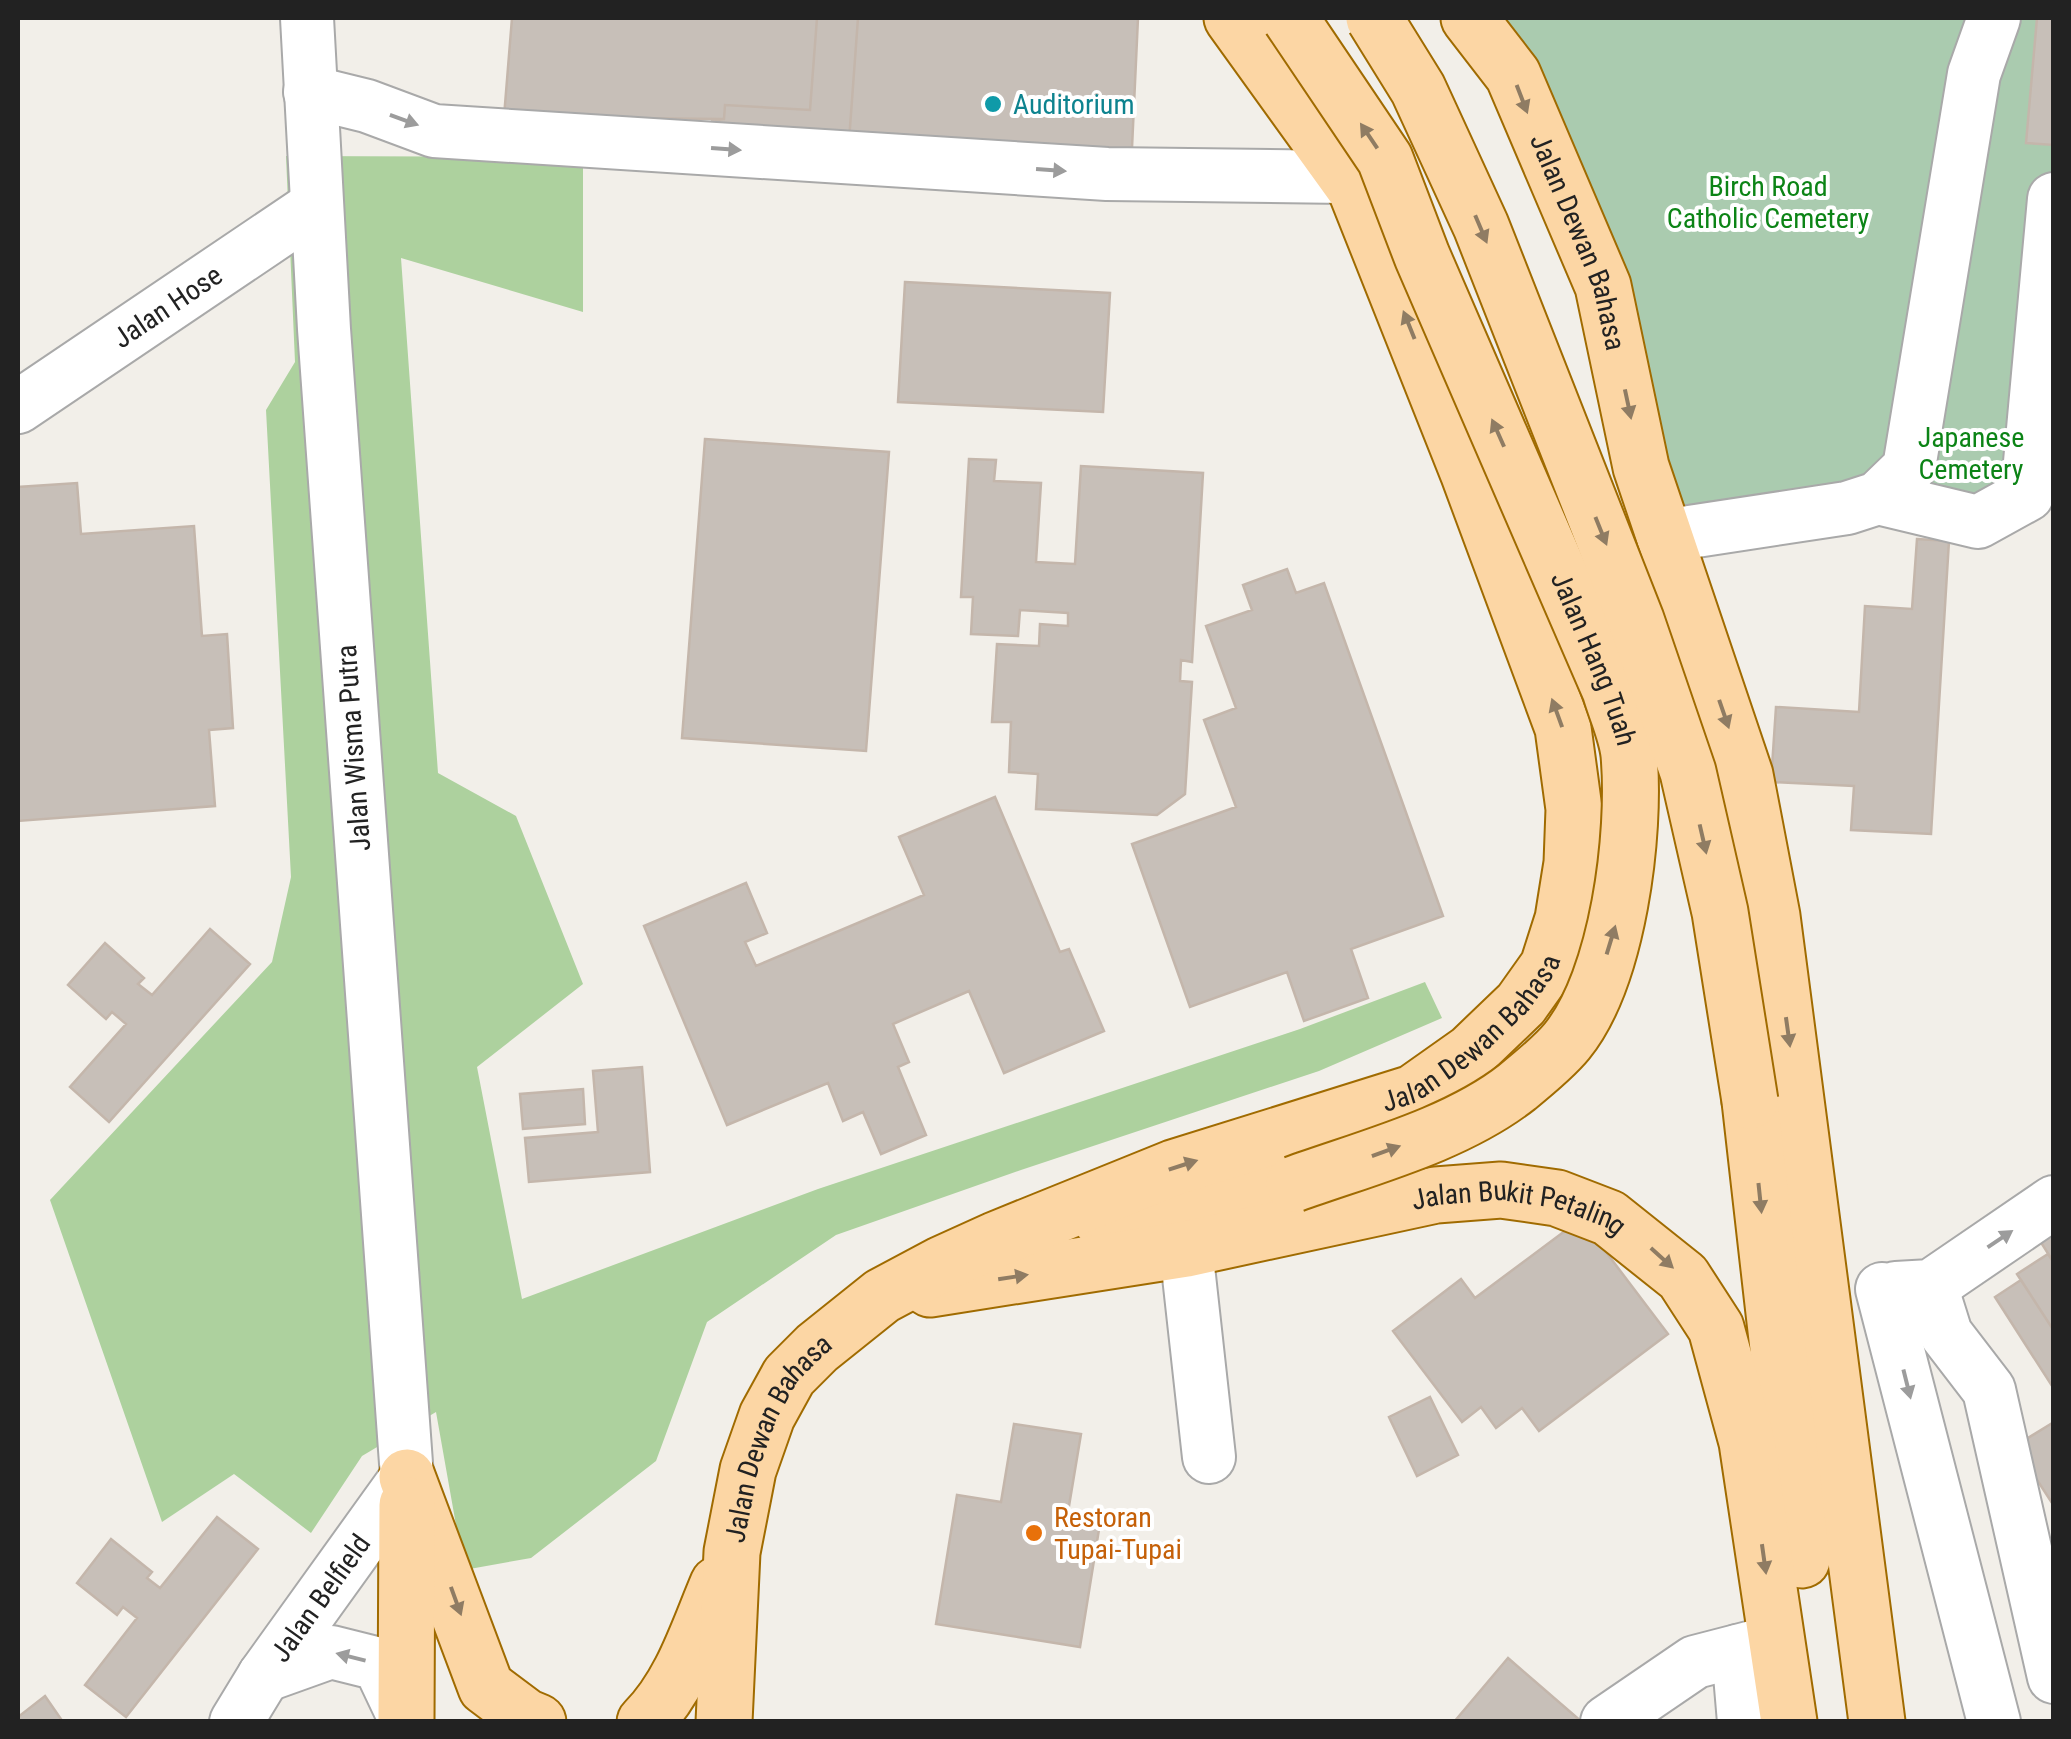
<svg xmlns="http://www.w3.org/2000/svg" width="2071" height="1739" viewBox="0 0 2071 1739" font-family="'Roboto Condensed',sans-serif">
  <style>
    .forest { fill: #add19e }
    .cemetery { fill: #aacbaf }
    .building { fill: #c7bfb8; stroke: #c4b6ab; stroke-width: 2.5 }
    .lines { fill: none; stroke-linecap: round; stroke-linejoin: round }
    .minor-casing { stroke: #a9a9a9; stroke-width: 56 }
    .major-casing { stroke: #a06b00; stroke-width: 59 }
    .minor { stroke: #fff; stroke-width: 52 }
    .major { stroke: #fcd6a4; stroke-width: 55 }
    .major-bridge-casing { stroke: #a06b00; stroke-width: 59; stroke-linecap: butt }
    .major-bridge { stroke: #fcd6a4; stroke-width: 55 }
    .oneway { fill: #8f7c63 }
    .oneway2 { fill: #9c9c9c }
    .culture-dot { fill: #0f9aa8; stroke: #fff; stroke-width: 4 }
    .food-dot { fill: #e8710a; stroke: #fff; stroke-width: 4 }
    .labels { text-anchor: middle; stroke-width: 8; stroke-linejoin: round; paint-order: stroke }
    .culture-label { font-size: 28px; fill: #0d838f; stroke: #fff; text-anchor: start }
    .park-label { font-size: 28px; fill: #0c8416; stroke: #fff }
    .street-label { font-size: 28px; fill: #222; stroke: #fff }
    .food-label { font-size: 28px; fill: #c56008; stroke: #fff; text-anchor: start }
  </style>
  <rect width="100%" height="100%" fill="#f2efe9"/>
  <path class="forest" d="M286 156 583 157V312L401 258 438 773 516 816 583 984 477 1067 522 1299 818 1189 1300 1029 1425 982 1442 1018 1319 1071 1021 1170 836 1235 707 1322 656 1461 531 1558 464 1570 436 1412 362 1456 311 1533 234 1474 162 1522 50 1200 272 962 291 877 266 410 295 362Z"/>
  <path class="cemetery" d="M1467 18H2053V199L2027 495 1878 498 1663 536 1603 286Z"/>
  <path class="building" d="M512 18H817L810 110 725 105 724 119 504 117Z
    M817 18H858L849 141 711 133 712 121 724 119 725 105 810 110Z
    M858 18H1138L1132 148 849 141Z
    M2037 18H2054V145L2026 143Z
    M905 282 1110 293 1103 412 898 402Z
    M705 439 889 452 866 751 682 738Z
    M969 459 996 460 994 481 1041 483 1036 562 1075 564 1081 466 1203 473 1192 662 1181 660 1180 681 1192 682 1185 794 1157 815 1036 809 1038 774 1009 772 1011 722H992L997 644 1039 646 1040 624 1068 626V613L1020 610 1018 636 971 634 973 597H961Z
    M77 483 81 534 194 526 202 636 227 634 233 728 209 730 215 806 18 821V487Z
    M1917 539 1949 541 1931 834 1851 830 1854 786 1771 782 1776 707 1859 712 1865 606 1912 609Z
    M1287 569 1296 593 1324 583 1443 916 1351 949 1368 998 1304 1021 1287 972 1190 1007 1132 844 1236 807 1204 720 1236 708 1206 626 1252 610 1243 585Z
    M995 797 1060 952 1069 949 1104 1031 1004 1073 969 991 893 1024 909 1062 898 1067 926 1135 881 1154 863 1112 843 1121 828 1083 727 1125 644 926 746 883 767 933 745 942 756 966 924 895 899 837Z
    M210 929 250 964 109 1122 70 1087 126 1024 112 1012 106 1019 68 985 105 943 144 978 138 984 152 995Z
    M642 1067 650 1172 529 1182 525 1138 598 1132 593 1071Z
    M583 1089 585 1124 523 1129 520 1094Z
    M1581 1219 1668 1334 1539 1431 1522 1408 1496 1428 1481 1407 1462 1422 1393 1331 1461 1279 1475 1298Z
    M2049 1219 2054 1220V1263L2042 1244Z
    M2048 1254 2054 1263V1331L2017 1274Z
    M2021 1280 2054 1331V1389L1995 1297Z
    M1430 1397 1458 1455 1417 1476 1389 1417Z
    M2054 1422V1506L2015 1446Z
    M1014 1424 1081 1434 1068 1512 1101 1517 1080 1647 936 1624 957 1495 1001 1502Z
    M217 1517 258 1549 126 1717 85 1685 137 1618 123 1607 117 1615 77 1583 111 1539 152 1572 147 1578 160 1588Z
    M1508 1658 1582 1722H1454Z
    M45 1696 63 1722H18V1717Z"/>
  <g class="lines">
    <defs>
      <g id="minor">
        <path d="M310 92 367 106 434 131 1107 174 1346 177"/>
        <path id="s1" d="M18 407 316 206"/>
        <path d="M1878 498 1978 522 2027 495 2054 199"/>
        <path d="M1663 536 1847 508 1878 498 1909 468 1974 74 1994 18"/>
        <path d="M1186 1249 1209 1457"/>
        <path d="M1931 1286 1946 1334 1989 1390 2054 1677"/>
        <path d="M1896 1288 1931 1286 2054 1202"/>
        <path d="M1882 1289 1994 1722"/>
        <path d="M1738 1651 1744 1722"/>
        <path d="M264 1676 331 1652 379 1664 406 1721"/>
        <path id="s2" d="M236 1722 264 1676 407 1477 324 329 307 18"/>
        <path d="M1607 1722 1695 1662 1776 1641"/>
      </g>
      <g id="major">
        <path id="s3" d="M1469 18 1513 75 1603 286 1641 467 1745 775 1772 916 1877 1722"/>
        <path d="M1750 1101 1802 1560"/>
        <path d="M1102 1221 1294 1184"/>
        <path id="s4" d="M930 1289 1186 1249 1436 1195 1501 1190 1557 1198 1609 1218 1683 1277 1716 1328 1747 1442 1789 1722"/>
        <path d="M407 1477 486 1687 526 1717 538 1722"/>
        <path d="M406 1722 407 1505"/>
        <path d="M645 1722C682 1685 698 1631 718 1584"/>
        <path id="s5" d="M724 1722 732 1552 748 1470 767 1416 789 1376 817 1348 882 1296 942 1264 995 1240 1173 1168 1413 1093 1471 1052 1521 1004 1548 966 1563 919 1572 863 1574 809 1563 728 1468 472 1356 190 1232 18"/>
      </g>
    </defs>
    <use href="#minor" class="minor-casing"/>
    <use href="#major" class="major-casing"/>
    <use href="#minor" class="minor"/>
    <use href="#major" class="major"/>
    <defs>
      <g id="major-bridge">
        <path id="s6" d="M1290 18 1385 159 1422 256 1610 690C1616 711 1627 734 1629 755 1636 835 1618 978 1567 1041 1554 1057 1533 1074 1517 1087 1456 1135 1366 1158 1294 1184"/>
        <path d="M1374 18 1418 89 1481 226 1636 620 1688 772 1720 912 1750 1101"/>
      </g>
    </defs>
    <use href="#major-bridge" class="major-bridge-casing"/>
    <use href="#major-bridge" class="major-bridge"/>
  </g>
  <defs><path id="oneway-solid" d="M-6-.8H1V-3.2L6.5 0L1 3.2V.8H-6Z" transform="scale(2.5)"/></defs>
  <g class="oneway">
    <use href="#oneway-solid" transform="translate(1522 99) rotate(69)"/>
    <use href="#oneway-solid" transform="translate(1369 136) rotate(-124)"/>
    <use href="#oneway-solid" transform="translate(1481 229) rotate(67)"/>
    <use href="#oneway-solid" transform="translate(1409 325) rotate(-112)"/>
    <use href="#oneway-solid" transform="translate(1628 404) rotate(78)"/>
    <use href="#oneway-solid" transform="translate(1498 433) rotate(-114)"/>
    <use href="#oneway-solid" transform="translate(1601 531) rotate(68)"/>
    <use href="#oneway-solid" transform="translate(1557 713) rotate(-110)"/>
    <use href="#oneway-solid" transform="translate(1724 714) rotate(71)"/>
    <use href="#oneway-solid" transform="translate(1703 839) rotate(77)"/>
    <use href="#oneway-solid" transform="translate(1611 940) rotate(-73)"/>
    <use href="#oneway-solid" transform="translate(1788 1032) rotate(82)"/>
    <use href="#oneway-solid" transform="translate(1386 1151) rotate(-20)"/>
    <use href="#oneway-solid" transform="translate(1183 1165) rotate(-18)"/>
    <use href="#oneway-solid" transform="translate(1760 1198) rotate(84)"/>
    <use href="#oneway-solid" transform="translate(1662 1258) rotate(42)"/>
    <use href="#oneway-solid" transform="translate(1013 1277) rotate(-9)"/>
    <use href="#oneway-solid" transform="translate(1764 1559) rotate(82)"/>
    <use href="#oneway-solid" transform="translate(456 1601) rotate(70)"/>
  </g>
  <g class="oneway2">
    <use href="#oneway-solid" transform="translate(404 120) rotate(20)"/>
    <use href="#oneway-solid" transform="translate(726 149) rotate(4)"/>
    <use href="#oneway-solid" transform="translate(1051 170) rotate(4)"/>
    <use href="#oneway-solid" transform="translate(2000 1239) rotate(-34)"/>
    <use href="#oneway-solid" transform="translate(1907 1384) rotate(76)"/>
    <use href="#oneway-solid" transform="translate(351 1657) rotate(-166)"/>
  </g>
  <circle class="culture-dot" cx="993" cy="104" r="10"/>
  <circle class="food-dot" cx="1034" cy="1533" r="10"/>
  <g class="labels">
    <g class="culture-label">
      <text x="1013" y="114">Auditorium</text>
    </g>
    <g class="park-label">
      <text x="1768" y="196">Birch Road<tspan x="1768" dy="32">Catholic Cemetery</tspan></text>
      <text x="1971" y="447">Japanese<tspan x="1971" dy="32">Cemetery</tspan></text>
    </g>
    <g class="street-label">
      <text dy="10" stroke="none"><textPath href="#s3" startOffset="252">Jalan Dewan Bahasa</textPath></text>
      <text dy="10" stroke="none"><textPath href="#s1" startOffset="180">Jalan Hose</textPath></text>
      <text dy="10" stroke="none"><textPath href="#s6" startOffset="712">Jalan Hang Tuah</textPath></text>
      <text transform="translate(353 748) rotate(-94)" y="10">Jalan Wisma Putra</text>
      <text dy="10" stroke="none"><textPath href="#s5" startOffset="1132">Jalan Dewan Bahasa</textPath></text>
      <text dy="10" stroke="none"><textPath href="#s4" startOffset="600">Jalan Bukit Petaling</textPath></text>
      <text dy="10" stroke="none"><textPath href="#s5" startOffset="295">Jalan Dewan Bahasa</textPath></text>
      <text dy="10" stroke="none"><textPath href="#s2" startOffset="150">Jalan Belfield</textPath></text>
    </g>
    <g class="food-label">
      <text x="1054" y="1527">Restoran<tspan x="1054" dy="32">Tupai-Tupai</tspan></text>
    </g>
  </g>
  <rect width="2071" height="1739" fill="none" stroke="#222222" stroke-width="40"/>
</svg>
